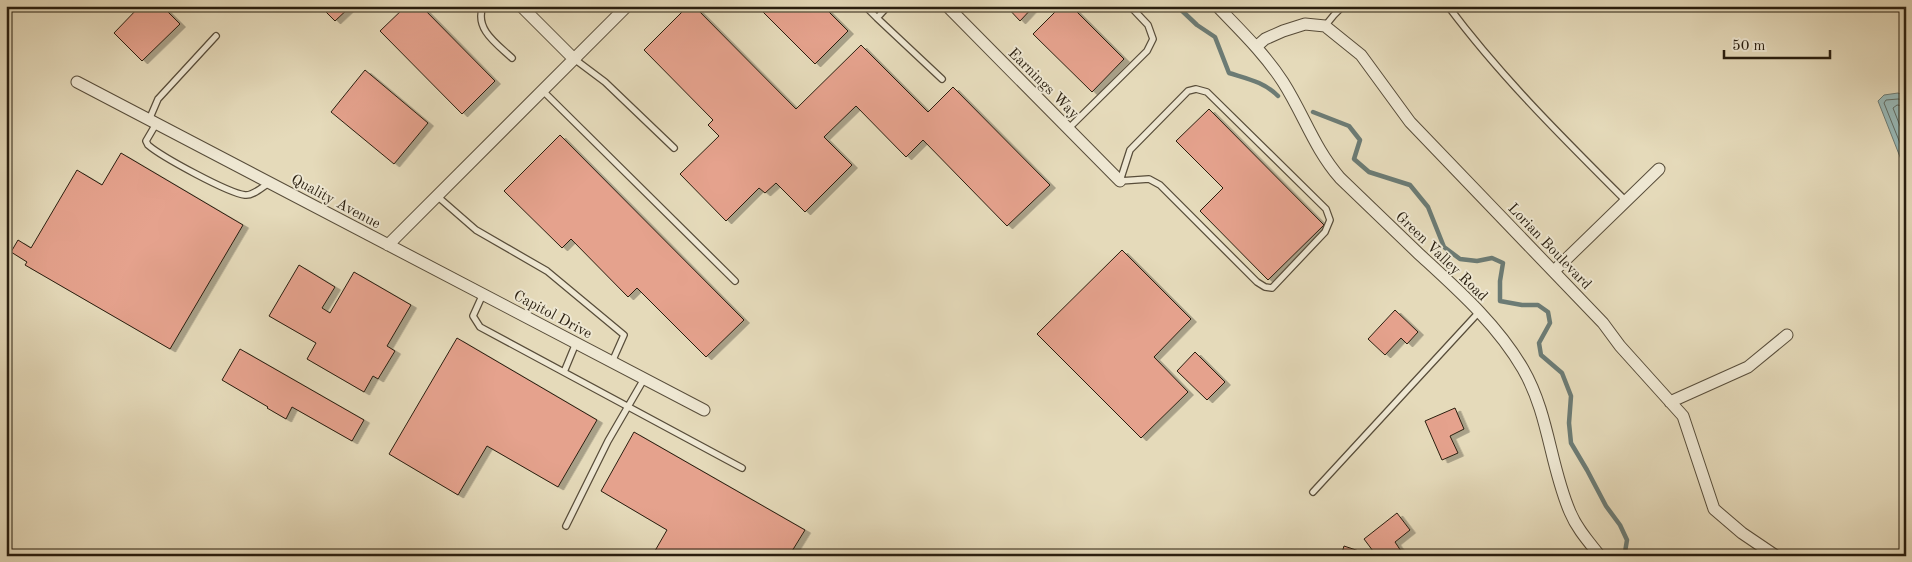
<svg xmlns="http://www.w3.org/2000/svg" width="1912" height="562" viewBox="0 0 1912 562" font-family="'Old Standard TT',serif">
  <style>
    .water { fill: #98b9b8; stroke: #6c7b74 }
    .lines { fill: none; stroke-linecap: round; stroke-linejoin: round }
    .shore { stroke: #606c64; stroke-width: 1 }
    .stream { stroke: #6c7b74; stroke-width: 4.5 }
    .building { fill: #e5a28d; stroke: #291e0f; filter: url(#shadow) }
    .service-casing { stroke: #584d3a; stroke-width: 8 }
    .minor-casing { stroke: #584d3a; stroke-width: 13 }
    .service { stroke: #eee7d2; stroke-width: 5.5 }
    .minor { stroke: #eee7d2; stroke-width: 11 }
    .labels { text-anchor: middle; stroke-width: 4; stroke-linejoin: round; paint-order: stroke }
    .street-label { font-size: 15px; fill: #291e0f; stroke: #eee7d2 }
  </style>
  <defs>
    <filter id="shadow"><feDropShadow dx="5.5" dy="3" stdDeviation="0" flood-color="#0004"/></filter>
  </defs>
  <rect width="100%" height="100%" fill="#e5daba"/>
  <filter id="stains"><feTurbulence type="fractalNoise" baseFrequency=".004" numOctaves="4"/><feColorMatrix values="0 0 0 0 .2 0 0 0 0 .09 0 0 0 0 .02 0 0 0 .5 -.17"/></filter>
  <radialGradient id="worn" r=".72"><stop offset=".6" stop-color="#630" stop-opacity="0"/><stop offset="1" stop-color="#630" stop-opacity=".3"/></radialGradient>
  <path class="water" d="M1898 93 1906 96V172L1878 101 1884 95Z"/>
  <g class="lines">
    <path class="shore" d="M1906 100 1898 99 1886 100 1884 103 1906 158
      M1906 106 1897 105 1893 108 1906 141"/>
    <path class="stream" d="M1177 6 1197 25 1215 37 1229 73C1248 79 1264 82 1278 96
      M1313 112 1349 126 1360 140 1354 159 1369 172 1410 185 1428 207 1444 247 1460 259 1477 261 1492 258 1503 263 1500 281V301L1522 305H1538L1548 312 1550 323 1539 343 1541 355 1562 373 1571 396 1569 423 1571 443 1587 470 1606 506 1620 525 1627 540 1625 552 1627 556"/>
  </g>
  <path class="building" d="M140 6H162L180 24 142 61 114 33Z
    M320 6H351L335 21Z
    M406 6H421L495 81 462 114 380 31Z
    M688 6H694L796 109 861 45 928 112 953 87 1050 185 1007 226 923 140 906 157 856 106 824 137 852 165 805 212 776 183 765 193 759 188 726 221 680 174 719 136 708 125 713 120 644 50Z
    M757 6H823L848 31 815 64Z
    M1006 6H1034L1020 21Z
    M1061 6H1071L1124 59 1092 92 1033 34Z
    M365 70 428 123 394 164 331 112Z
    M1209 109 1324 225 1268 280 1200 211 1223 188 1176 141Z
    M560 135 744 320 706 357 637 288 628 297 571 239 562 248 504 191Z
    M121 153 243 225 170 349 25 265 27 262 11 252 18 240 31 248 77 170 102 185Z
    M1122 250 1191 319 1154 357 1188 392 1141 438 1037 334Z
    M299 265 335 287 322 308 330 313 354 272 411 305 387 346 395 351 378 379 373 376 364 392 307 359 316 343 269 316Z
    M1395 310 1418 332 1407 344 1401 338 1385 355 1368 339Z
    M457 338 597 420 558 487 487 446 458 495 389 454Z
    M240 349 364 420 352 441 292 407 286 419 267 408 268 407 222 380Z
    M1195 352 1225 382 1207 400 1177 371Z
    M1455 408 1464 429 1450 436 1458 453 1442 460 1425 421Z
    M634 432 805 530 789 556H652L667 530 601 491Z
    M1397 513 1410 530 1395 542 1403 554 1400 556H1384L1381 552 1376 555 1364 539Z
    M1344 546 1365 553 1364 556H1341Z"/>
  <g class="lines">
    <defs>
      <path id="service" d="M483 6C474 29 497 44 512 58
        M865 6 877 18
        M888 6 877 18 942 79
        M1448 6C1501 77 1564 139 1626 201
        M1325 26 1334 15 1343 6
        M573 58 605 82 674 148
        M1196 89 1207 92 1326 209 1330 220 1325 232 1272 288 1265 287 1257 282 1160 185 1149 179 1120 181 1130 150 1188 91Z
        M542 90 735 281
        M149 120 158 99 216 36
        M156 124 146 141 148 145C162 157 228 193 245 195 253 196 262 187 269 183
        M1068 129 1147 51 1153 39 1148 25 1130 6
        M437 196 476 230 547 271 624 335 612 362
        M483 294 473 316 480 327 742 468
        M564 372 576 343
        M1313 492 1479 312
        M566 526 608 441 644 379"/>
      <path id="minor" d="M521 6 573 58
        M947 6 1120 181
        M1217 6C1240 30 1265 54 1283 82 1304 115 1314 148 1340 178 1367 204 1393 229 1419 254 1457 289 1497 324 1523 369 1549 414 1550 466 1570 512 1577 529 1589 542 1600 556
        M1256 47 1265 39 1283 31 1305 24 1325 26 1361 55 1410 122 1603 323 1620 346 1683 416 1714 509 1742 533 1776 556
        M77 82 704 410
        M388 245 627 6
        M1554 271 1659 169
        M1670 402 1748 367 1787 335"/>
    </defs>
    <use href="#service" class="service-casing"/>
    <use href="#minor" class="minor-casing"/>
    <use href="#service" class="service"/>
    <use href="#minor" class="minor"/>
  </g>
  <g class="labels">
    <g class="street-label">
      <text transform="translate(1044 83) rotate(45)" y="5">Earnings Way</text>
      <text transform="translate(336 201) rotate(28)" y="5">Quality Avenue</text>
      <text transform="translate(1550 246) rotate(46)" y="5">Lorian Boulevard</text>
      <text transform="translate(1442 256) rotate(44)" y="5">Green Valley Road</text>
      <text transform="translate(553 314) rotate(28)" y="5">Capitol Drive</text>
    </g>
  </g>
  <rect width="1912" height="562" fill="none" stroke="#e5daba" stroke-width="25"/>
  <rect x="8" y="8" width="1897" height="547" fill="none" stroke="#291e0f" stroke-width="2.5"/>
  <rect x="12" y="12" width="1887" height="537" fill="none" stroke="#291e0f"/>
  <path d="M1724 50v8h106v-8" fill="none" stroke="#291e0f" stroke-width="2.5"/>
  <text x="1732" y="50" font-size="15" fill="#291e0f" stroke="#eee7d2" stroke-width="4" paint-order="stroke">50 m</text>
  <rect width="100%" height="100%" filter="url(#stains)"/>
  <rect width="100%" height="100%" fill="url(#worn)"/>
</svg>
